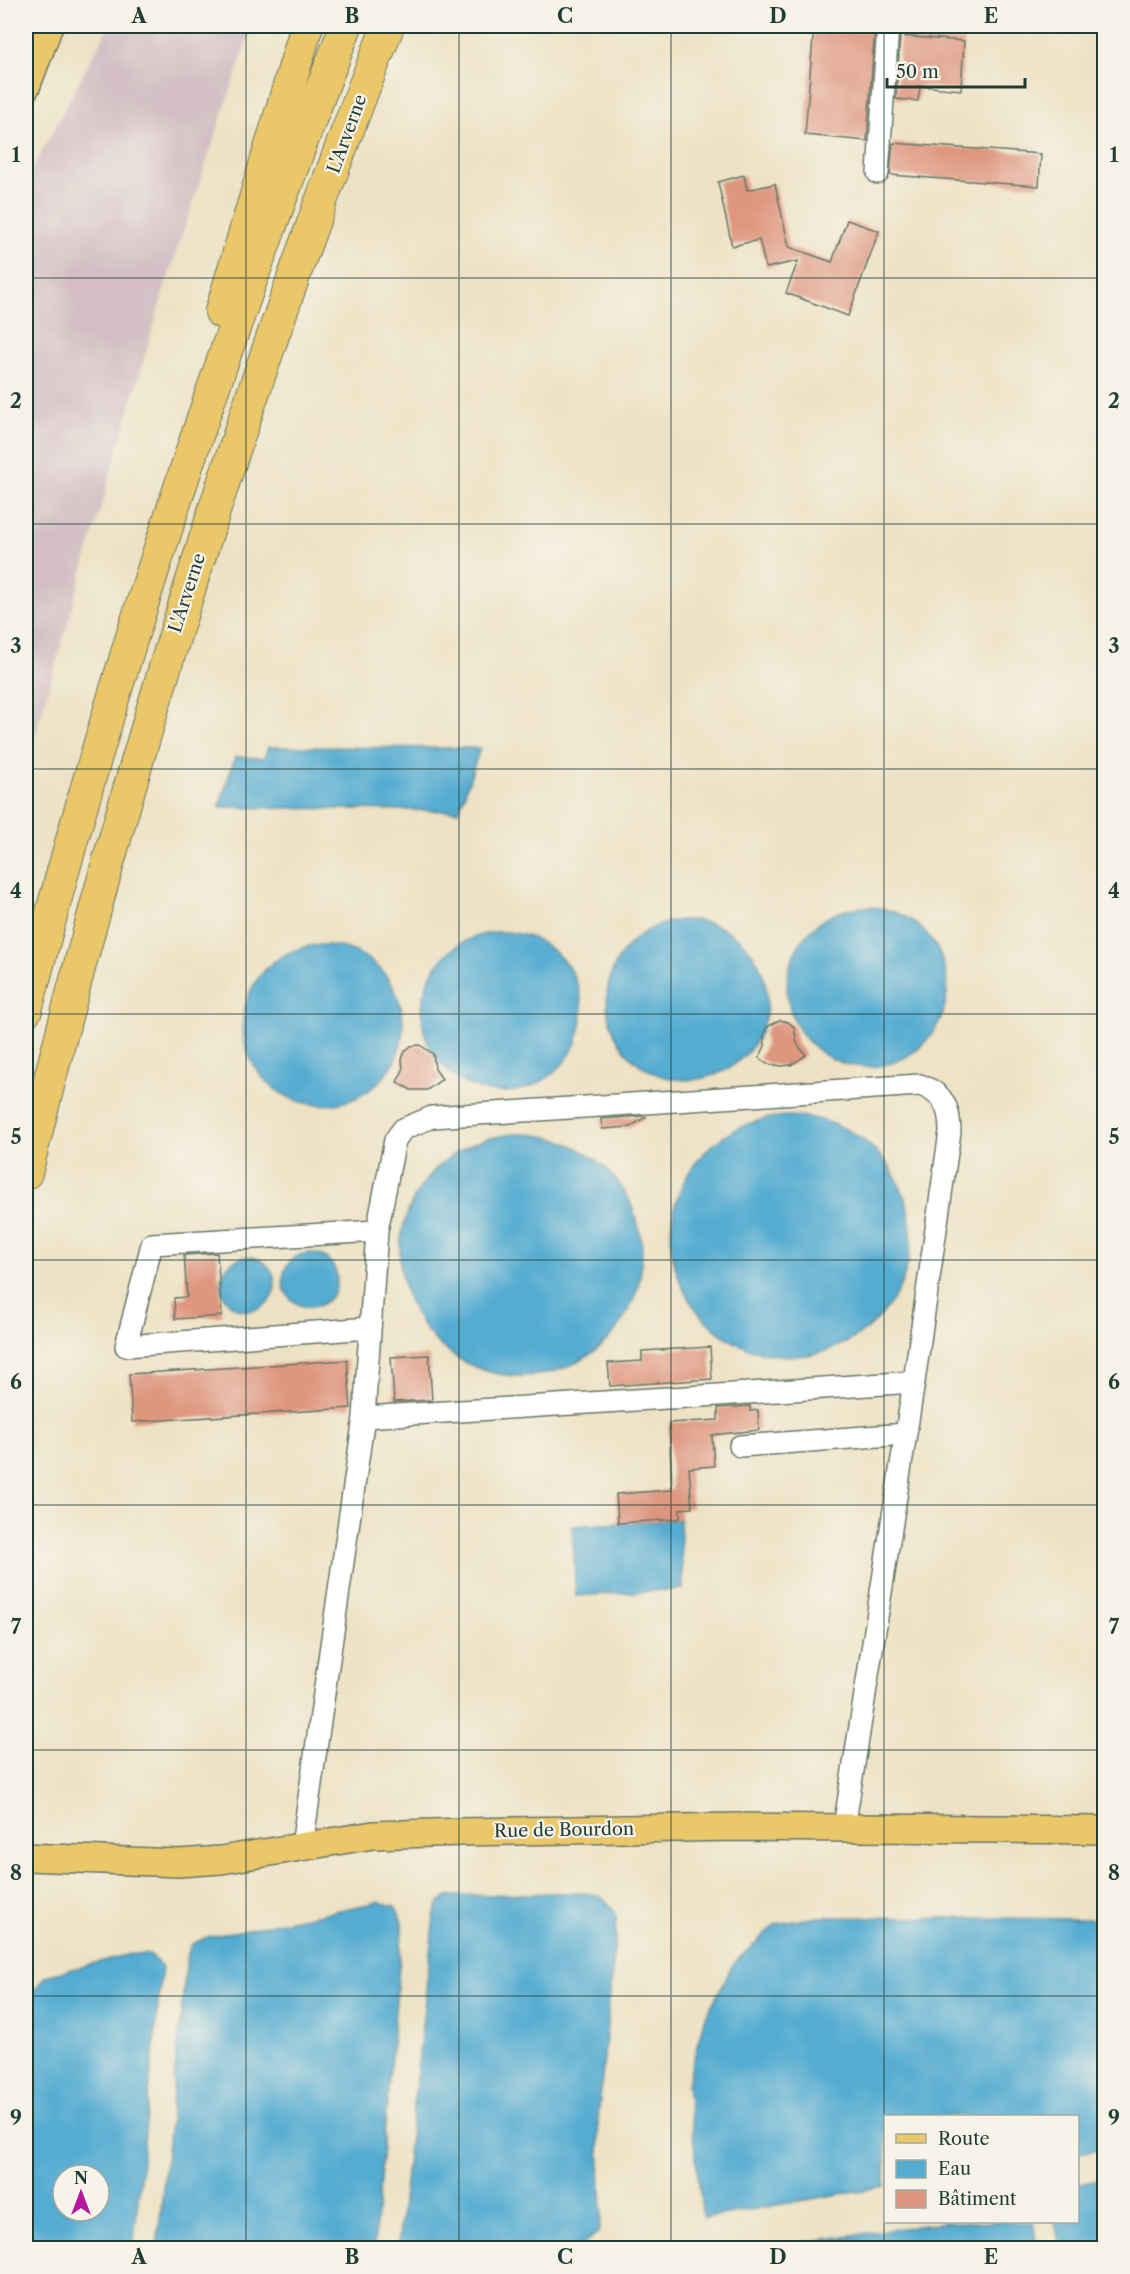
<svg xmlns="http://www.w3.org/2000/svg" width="1130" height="2274" viewBox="0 0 1130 2274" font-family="'Libre Caslon Text',serif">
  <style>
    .industrial { fill: #d2bec3 }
    .water { fill: #54acd1; stroke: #3a7482; stroke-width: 1.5; fill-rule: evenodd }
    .building { fill: #de967f }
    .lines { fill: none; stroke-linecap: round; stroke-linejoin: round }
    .minor-casing { stroke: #677767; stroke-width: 24 }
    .major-casing { stroke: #677767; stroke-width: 30 }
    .highway-casing { stroke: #677767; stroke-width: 34 }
    .minor { stroke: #fff; stroke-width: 21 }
    .major { stroke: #eac769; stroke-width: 27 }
    .highway { stroke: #eac769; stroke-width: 32 }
    .grid { fill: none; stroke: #1f3d34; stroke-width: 1.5; stroke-opacity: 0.55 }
    .labels { text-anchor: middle; stroke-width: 4.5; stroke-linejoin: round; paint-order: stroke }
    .street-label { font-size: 18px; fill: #1f3d34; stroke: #f7f3e8 }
    .neatline { fill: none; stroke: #1f3d34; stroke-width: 2 }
    .grid-label { font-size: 20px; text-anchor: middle; font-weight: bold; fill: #1f3d34 }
  </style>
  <rect width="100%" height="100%" fill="#f7f3e8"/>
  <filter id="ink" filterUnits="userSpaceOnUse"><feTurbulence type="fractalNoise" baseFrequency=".0167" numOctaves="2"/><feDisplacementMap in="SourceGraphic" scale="12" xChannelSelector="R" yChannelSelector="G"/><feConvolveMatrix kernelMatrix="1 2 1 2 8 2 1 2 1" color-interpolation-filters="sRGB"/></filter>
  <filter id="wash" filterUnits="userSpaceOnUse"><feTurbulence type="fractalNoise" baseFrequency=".008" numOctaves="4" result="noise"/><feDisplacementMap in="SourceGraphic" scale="24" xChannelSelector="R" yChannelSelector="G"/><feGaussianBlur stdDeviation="1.35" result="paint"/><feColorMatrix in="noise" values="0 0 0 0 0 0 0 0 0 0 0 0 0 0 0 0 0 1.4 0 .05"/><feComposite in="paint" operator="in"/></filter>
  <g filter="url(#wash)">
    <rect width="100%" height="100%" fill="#ede2c5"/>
    <path class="industrial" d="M109 26H252L166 283 26 767V188L31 172Z"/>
    <path class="water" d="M268 747 480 748 459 811 219 807 235 757 264 758Z
      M787 987a80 80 0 1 1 160 0a80 80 0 1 1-160 0Z
      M607 1000a80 80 0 1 1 160 0a80 80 0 1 1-160 0Z
      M422 1012a80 80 0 1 1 160 0a80 80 0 1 1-160 0Z
      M243 1025a80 80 0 1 1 160 0a80 80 0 1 1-160 0Z
      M671 1236a120 120 0 1 1 240 0a120 120 0 1 1-240 0Z
      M400 1255a121 121 0 1 1 242 0a121 121 0 1 1-242 0Z
      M283 1280a27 27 0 1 1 54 0a27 27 0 1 1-54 0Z
      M221 1284a27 27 0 1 1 54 0a27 27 0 1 1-54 0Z
      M680 1519 683 1589 576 1596 572 1526Z
      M558 1893C587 1894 605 1887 617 1919L598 2120 602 2212 599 2231 583 2245 554 2248H401L399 2238 434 1916 439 1903 449 1896Z
      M378 1902 395 1906 403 1922 374 2248H157L187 1956 192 1944 205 1938Z
      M818 1917 1104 1919V2148L1078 2153V2116H886L885 2186 703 2218 687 2084 704 2020 734 1963 776 1924Z
      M130 1954H150L162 1967 133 2248H26V2025L33 1992 46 1976ZM63 2175H99V2211H63Z
      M1104 2179V2248H1060L1055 2222H1078V2184Z
      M944 2222H1033L1037 2248H764Z"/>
    <g id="blocks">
      <path class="building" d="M814 26H875L867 141 805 135Z
        M900 36 964 41 961 90 920 86 918 101 896 99Z
        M893 143 1041 154 1039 186 890 175Z
        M744 175 747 190 775 184 789 247 832 262 847 220 879 231 848 316 786 293 798 261 766 268 759 240 732 246 718 182Z
        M780 1020 788 1022 794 1027 797 1044 806 1055 791 1065 781 1066 769 1064 759 1058 765 1046 764 1035 767 1027Z
        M420 1045 433 1054 435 1069 442 1079 427 1090H411L397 1082 403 1070 402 1059 405 1051 411 1046Z
        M643 1116 646 1117 630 1127 602 1129 601 1119Z
        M217 1253 222 1316 175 1319 174 1298 187 1297 184 1255Z
        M710 1347 712 1379 610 1386 608 1363 642 1361V1351Z
        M429 1355 432 1400 394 1402 391 1357Z
        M347 1360 351 1408 132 1422 129 1374Z
        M750 1406V1411L758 1410 759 1430 712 1435 714 1466 689 1468 692 1508 680 1509V1519L618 1523 616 1494 672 1490 669 1423 718 1420V1408Z"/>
    </g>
  </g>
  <g filter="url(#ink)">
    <use href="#blocks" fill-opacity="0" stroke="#677767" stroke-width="1.5"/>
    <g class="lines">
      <defs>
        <path id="minor" d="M878 173 888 26
          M370 1328 126 1346 152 1244 377 1231
          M672 1398 914 1382
          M364 1417 667 1398
          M740 1446 906 1434
          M302 1846 364 1417 377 1231 395 1140 403 1129 432 1117 920 1085C943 1093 950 1107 950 1132L914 1382 844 1828"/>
        <path id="major" d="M26 87 49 26
          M26 1857 179 1863 221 1860 373 1835 461 1832 736 1827 1104 1830"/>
        <path id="highway" d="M221 312 307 26
          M26 1010C112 676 221 347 346 26
          M26 1173C123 783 240 399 388 26"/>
      </defs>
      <use href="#minor" class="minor-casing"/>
      <use href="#major" class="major-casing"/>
      <use href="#highway" class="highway-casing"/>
      <use href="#minor" class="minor"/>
      <use href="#major" class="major"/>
      <use href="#highway" class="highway"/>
    </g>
  </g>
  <path class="grid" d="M246 26V2248M459 26V2248M671 26V2248M884 26V2248M26 278H1104M26 524H1104M26 769H1104M26 1014H1104M26 1260H1104M26 1505H1104M26 1750H1104M26 1996H1104"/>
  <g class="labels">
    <g class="street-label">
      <text transform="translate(347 134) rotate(-70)" y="6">L'Arverne</text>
      <text transform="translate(187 593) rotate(-72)" y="6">L'Arverne</text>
      <text transform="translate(564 1830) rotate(-1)" y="6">Rue de Bourdon</text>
    </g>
  </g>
  <rect width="1130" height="2274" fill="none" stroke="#f7f3e8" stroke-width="66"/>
  <rect x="884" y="2115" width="195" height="108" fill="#f7f3e8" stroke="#a1aaa0" stroke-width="1.5"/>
  <rect x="896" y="2134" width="30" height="9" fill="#eac769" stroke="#a1aaa0" stroke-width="1.5"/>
  <text x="938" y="2145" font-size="18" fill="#1f3d34">Route</text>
  <rect x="896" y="2160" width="30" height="18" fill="#54acd1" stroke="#a1aaa0" stroke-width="1.5"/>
  <text x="938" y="2175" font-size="18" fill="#1f3d34">Eau</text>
  <rect x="896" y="2190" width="30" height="18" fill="#de967f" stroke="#a1aaa0" stroke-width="1.5"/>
  <text x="938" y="2205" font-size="18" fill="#1f3d34">Bâtiment</text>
  <g transform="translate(81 2193)"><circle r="28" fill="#f7f3e8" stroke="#a1aaa0" stroke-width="1.5"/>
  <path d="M0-4.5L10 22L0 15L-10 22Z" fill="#b5179e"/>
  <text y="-9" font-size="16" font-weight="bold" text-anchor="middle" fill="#1f3d34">N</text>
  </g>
  <path d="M887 78v9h138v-9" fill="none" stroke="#1f3d34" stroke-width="3"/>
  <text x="896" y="78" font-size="18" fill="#1f3d34" stroke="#f7f3e8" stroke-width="4.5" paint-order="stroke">50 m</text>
  <rect x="33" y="33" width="1064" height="2208" class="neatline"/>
  <g class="grid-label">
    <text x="139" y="23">A</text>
    <text x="352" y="23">B</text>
    <text x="565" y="23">C</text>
    <text x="778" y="23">D</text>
    <text x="991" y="23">E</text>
    <text x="16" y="162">1</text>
    <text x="1114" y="162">1</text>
    <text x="16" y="408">2</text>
    <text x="1114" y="408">2</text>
    <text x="16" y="653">3</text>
    <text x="1114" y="653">3</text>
    <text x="16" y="898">4</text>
    <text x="1114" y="898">4</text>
    <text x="16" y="1144">5</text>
    <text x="1114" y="1144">5</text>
    <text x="16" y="1389">6</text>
    <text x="1114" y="1389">6</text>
    <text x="16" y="1634">7</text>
    <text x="1114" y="1634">7</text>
    <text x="16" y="1880">8</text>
    <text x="1114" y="1880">8</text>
    <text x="16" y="2125">9</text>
    <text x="1114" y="2125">9</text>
    <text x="139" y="2264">A</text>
    <text x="352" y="2264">B</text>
    <text x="565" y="2264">C</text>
    <text x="778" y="2264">D</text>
    <text x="991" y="2264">E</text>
  </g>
</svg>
